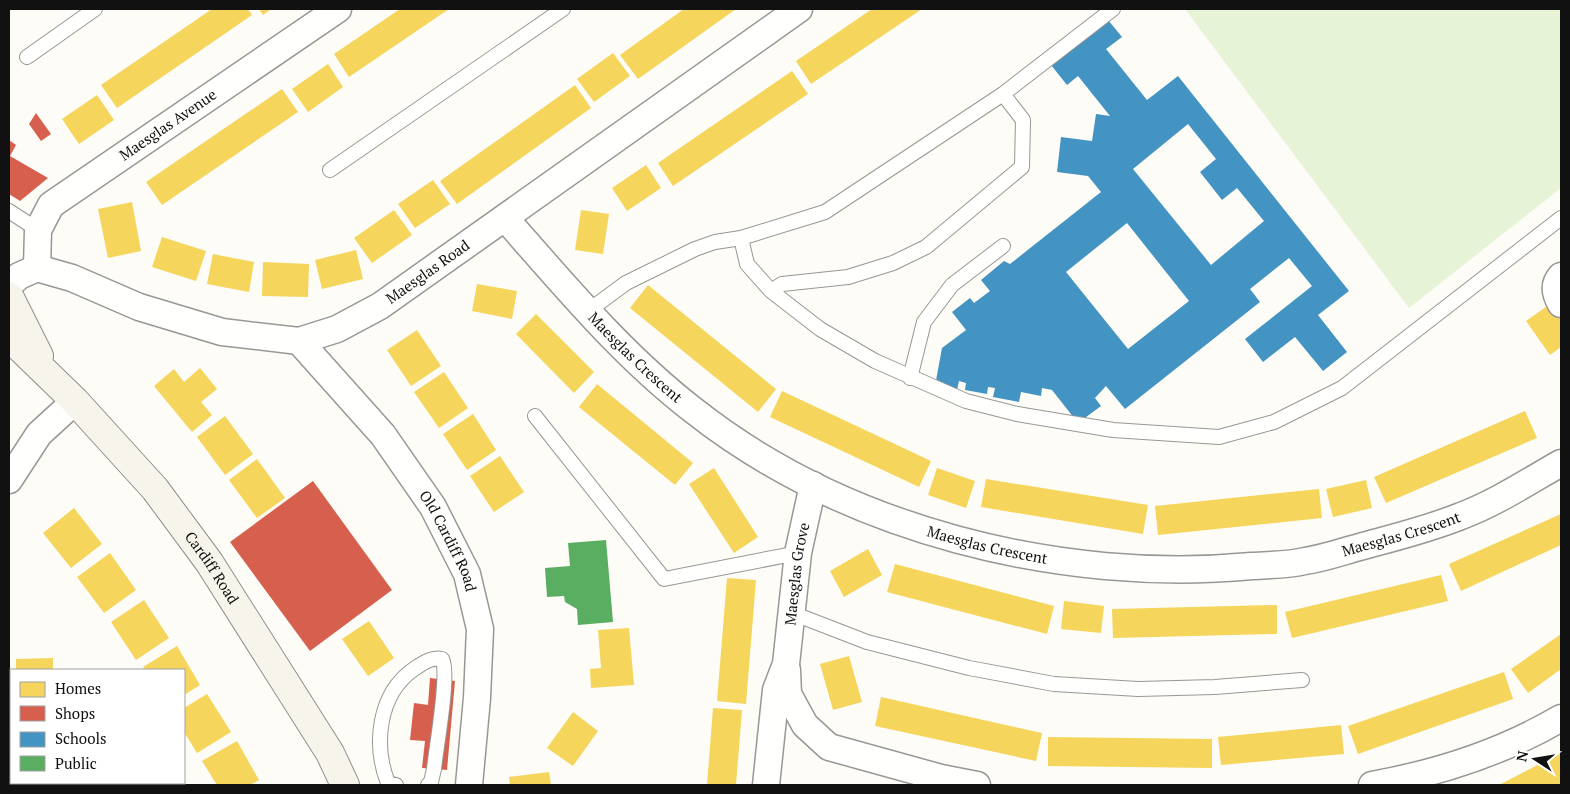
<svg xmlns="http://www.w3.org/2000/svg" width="1570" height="794" viewBox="0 0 1570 794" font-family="'PT Serif',serif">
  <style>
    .green { fill: #e7f3d7 }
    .homes { fill: #f6d55c }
    .shops { fill: #d6604d }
    .schools { fill: #4393c3; fill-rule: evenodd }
    .public { fill: #5aae61 }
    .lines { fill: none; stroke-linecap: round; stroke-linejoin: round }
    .lane-casing { stroke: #979795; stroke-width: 16 }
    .street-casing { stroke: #979795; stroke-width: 29 }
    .secondary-casing { stroke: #8e8d8b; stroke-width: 30 }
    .lane { stroke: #fffffe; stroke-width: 14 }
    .street { stroke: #fffffe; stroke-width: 26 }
    .secondary { stroke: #f6f4eb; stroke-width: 28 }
    .labels { text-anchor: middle; stroke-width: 5; stroke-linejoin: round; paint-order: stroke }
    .street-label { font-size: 15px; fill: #111; stroke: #fff }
  </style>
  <rect width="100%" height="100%" fill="#fdfcf7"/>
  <path class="green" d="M1185 9H1561V188L1409 308Z"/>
  <path class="homes" d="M212 9H248L252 15 117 108 101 85Z
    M259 9H271L263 15Z
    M400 9H449L349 77 334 54Z
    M684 9H736L638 79 620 55Z
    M872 9H922L811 84 796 61Z
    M613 53 630 76 594 102 577 79Z
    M328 64 343 87 308 112 292 89Z
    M792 71 808 94 673 186 658 163Z
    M575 85 591 108 457 204 440 181Z
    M282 89 298 112 162 205 146 182Z
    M97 95 114 120 79 144 62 119Z
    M646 165 661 188 627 211 612 188Z
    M433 180 450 204 415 228 398 204Z
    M132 202 141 251 108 258 98 209Z
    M394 210 412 235 372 263 354 238Z
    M581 210 609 214 603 254 575 250Z
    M162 237 206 251 196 281 152 267Z
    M356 250 363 279 322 289 315 260Z
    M213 254 254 262 249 292 207 284Z
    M263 262 309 264 308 297 262 296Z
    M477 284 517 291 512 319 472 311Z
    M648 285 776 389 758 412 630 308Z
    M1550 304 1561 320V347L1550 355 1526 321Z
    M536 314 594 372 574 393 516 334Z
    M417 330 441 366 411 386 387 350Z
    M200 368 217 389 201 402 212 415 192 432 154 386 174 369 184 382Z
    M444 372 468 408 439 428 414 392Z
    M597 384 693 463 675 485 579 407Z
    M782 391 931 461 919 487 770 417Z
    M1525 411 1537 438 1386 503 1374 477Z
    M473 414 496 450 467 470 443 434Z
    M225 416 253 454 225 475 197 437Z
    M500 456 524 492 494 512 470 476Z
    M257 459 285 498 257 518 229 480Z
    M714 468 758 537 734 553 689 484Z
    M937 468 975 481 966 508 928 495Z
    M986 479 1148 505 1143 534 981 507Z
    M1366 480 1372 508 1333 517 1326 489Z
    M1319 489 1322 518 1158 535 1155 506Z
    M74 508 102 544 71 568 43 533Z
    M1561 514V545L1461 591 1449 564Z
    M868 549 882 575 844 597 830 571Z
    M110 553 136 590 104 613 77 577Z
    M895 564 1054 606 1047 634 887 592Z
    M1441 575 1448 601 1292 638 1285 612Z
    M727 578 756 580 746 704 717 701Z
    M144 600 169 638 136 660 111 622Z
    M1064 601 1104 606 1101 633 1061 629Z
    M1277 605V634L1113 638 1112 609Z
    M369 621 394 658 368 676 342 639Z
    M629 628 634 685 591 688 590 669 601 668 598 630Z
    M1561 634V669L1528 693 1511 669Z
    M177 646 200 685 184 695V670H145L143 667Z
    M849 656 862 702 833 710 820 664Z
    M53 658V670H16V659Z
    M1504 672 1513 699 1358 754 1348 726Z
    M207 694 231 732 197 753 184 732V708Z
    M881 697 1042 733 1036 761 875 726Z
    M713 708 742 710 736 785H707Z
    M573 712 598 731 573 766 547 748Z
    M1341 725 1344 754 1221 765 1218 737Z
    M1048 737 1212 739V768L1048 766Z
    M237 741 259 780 250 785H217L202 761Z
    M1561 753V785H1499L1547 760Z
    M549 772 551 785H510L509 777Z
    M28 783H65L66 785H28Z"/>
  <path class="shops" d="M36 113 51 134 41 141 29 124Z
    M9 140 16 145 10 156 48 178 20 201 9 194Z
    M313 481 392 590 310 651 230 542Z
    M430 678 455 681 447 770 422 768 425 741 410 740 414 703 428 705Z"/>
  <path class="schools" d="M1108 20 1122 37 1106 49 1147 100 1178 76 1349 291 1318 315 1347 352 1323 371 1295 337 1263 362 1245 339 1312 286 1289 258 1250 289 1260 302 1125 409 1106 386 1095 398 1101 406 1078 423 1052 390 1042 388 1041 396 1021 392 1019 402 993 397 995 388 988 387 987 394 965 390 966 383 959 381 957 390 935 386 942 348 966 330 952 312 970 298 974 303 990 291 981 280 1004 261 1010 264 1101 192 1088 176 1057 172 1061 137 1092 141 1096 114 1110 116 1078 76 1067 85 1051 65ZM1188 124 1216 159 1200 172 1222 200 1237 188 1264 221 1211 265 1133 169ZM1127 223 1189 301 1128 349 1066 272Z"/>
  <path class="public" d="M606 540 613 622 578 625 577 609 565 602 564 596 547 597 545 568 570 566 568 543Z"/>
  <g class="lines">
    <defs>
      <path id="lane" d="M27 57 95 9
        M330 170 563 9
        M9 211 38 230
        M741 238 747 264 771 291 820 329 875 361 966 401 1017 414 1113 430 1219 437 1274 422 1342 388 1561 218
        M771 291 782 284 848 277 893 263 926 247 1022 167 1023 120 1003 94
        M588 311 626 283 695 249 715 242 741 238 825 212 1003 94 1113 9
        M910 378 924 322 952 285 1003 246
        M535 416 664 579 798 553
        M792 613 867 642 969 668 1054 684 1138 689 1215 687 1302 680
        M396 785 388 783C373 745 378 694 414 669 423 663 431 657 442 659 450 673 436 748 434 769L431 782 428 785"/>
      <g id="street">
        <path id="s1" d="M505 218C564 285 622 355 693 410 845 530 1061 584 1252 566 1269 565 1288 565 1305 561 1325 558 1344 551 1363 546 1396 537 1429 529 1461 516 1496 503 1529 481 1561 463"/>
        <path id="s2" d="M37 268 38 230 51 205 338 9"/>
        <path d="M1561 276C1553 285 1555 294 1561 304"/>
        <path id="s3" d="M9 285 19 276 37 268 72 278 139 307 222 332 299 341 337 329 380 306 799 9"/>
        <path id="s4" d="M299 341 383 435 433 507 467 574 480 629 477 698 469 785"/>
        <path d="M9 480 39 434 75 401"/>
        <path d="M787 670 788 694 805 725 829 747 941 778 977 785"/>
        <path id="s5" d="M766 785 776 690 786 664 798 553 813 485"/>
        <path d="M1372 785C1438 773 1503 752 1561 718"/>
      </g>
      <g id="secondary">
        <path d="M9 296 39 356"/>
        <path id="s6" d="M9 337 75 401 155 489 209 562 330 753 345 785"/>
      </g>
    </defs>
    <use href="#lane" class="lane-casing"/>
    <use href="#street" class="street-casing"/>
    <use href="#secondary" class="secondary-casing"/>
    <use href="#lane" class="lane"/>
    <use href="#street" class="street"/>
    <use href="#secondary" class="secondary"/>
  </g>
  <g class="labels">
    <g class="street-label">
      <text dy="5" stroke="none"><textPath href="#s2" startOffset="208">Maesglas Avenue</textPath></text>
      <text dy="5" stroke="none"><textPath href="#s3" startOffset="454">Maesglas Road</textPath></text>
      <text dy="5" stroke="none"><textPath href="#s1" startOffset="191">Maesglas Crescent</textPath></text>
      <text dy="5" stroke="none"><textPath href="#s1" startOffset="1016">Maesglas Crescent</textPath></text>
      <text dy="5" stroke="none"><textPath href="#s4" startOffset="251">Old Cardiff Road</textPath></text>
      <text dy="5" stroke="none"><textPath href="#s1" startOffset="596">Maesglas Crescent</textPath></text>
      <text dy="5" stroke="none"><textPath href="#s6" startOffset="308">Cardiff Road</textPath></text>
      <text dy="5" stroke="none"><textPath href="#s5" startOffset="214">Maesglas Grove</textPath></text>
    </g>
  </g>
  <rect width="1570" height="794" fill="none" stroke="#111111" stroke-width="20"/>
  <rect x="10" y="669" width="175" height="115" fill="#ffffff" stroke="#a0a0a0"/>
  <rect x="20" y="682" width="25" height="15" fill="#f6d55c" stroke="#a0a0a0"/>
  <text x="55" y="694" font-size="15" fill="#111111">Homes</text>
  <rect x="20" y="706" width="25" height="15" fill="#d6604d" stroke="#a0a0a0"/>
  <text x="55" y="719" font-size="15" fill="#111111">Shops</text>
  <rect x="20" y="732" width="25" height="15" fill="#4393c3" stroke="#a0a0a0"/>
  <text x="55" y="744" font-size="15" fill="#111111">Schools</text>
  <rect x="20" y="756" width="25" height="15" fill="#5aae61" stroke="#a0a0a0"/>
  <text x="55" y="769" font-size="15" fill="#111111">Public</text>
  <g transform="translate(1535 759) rotate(282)" stroke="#ffffff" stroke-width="4" paint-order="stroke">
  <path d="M0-4L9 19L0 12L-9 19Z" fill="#111111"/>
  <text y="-8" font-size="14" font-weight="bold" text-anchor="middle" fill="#111111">N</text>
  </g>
</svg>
